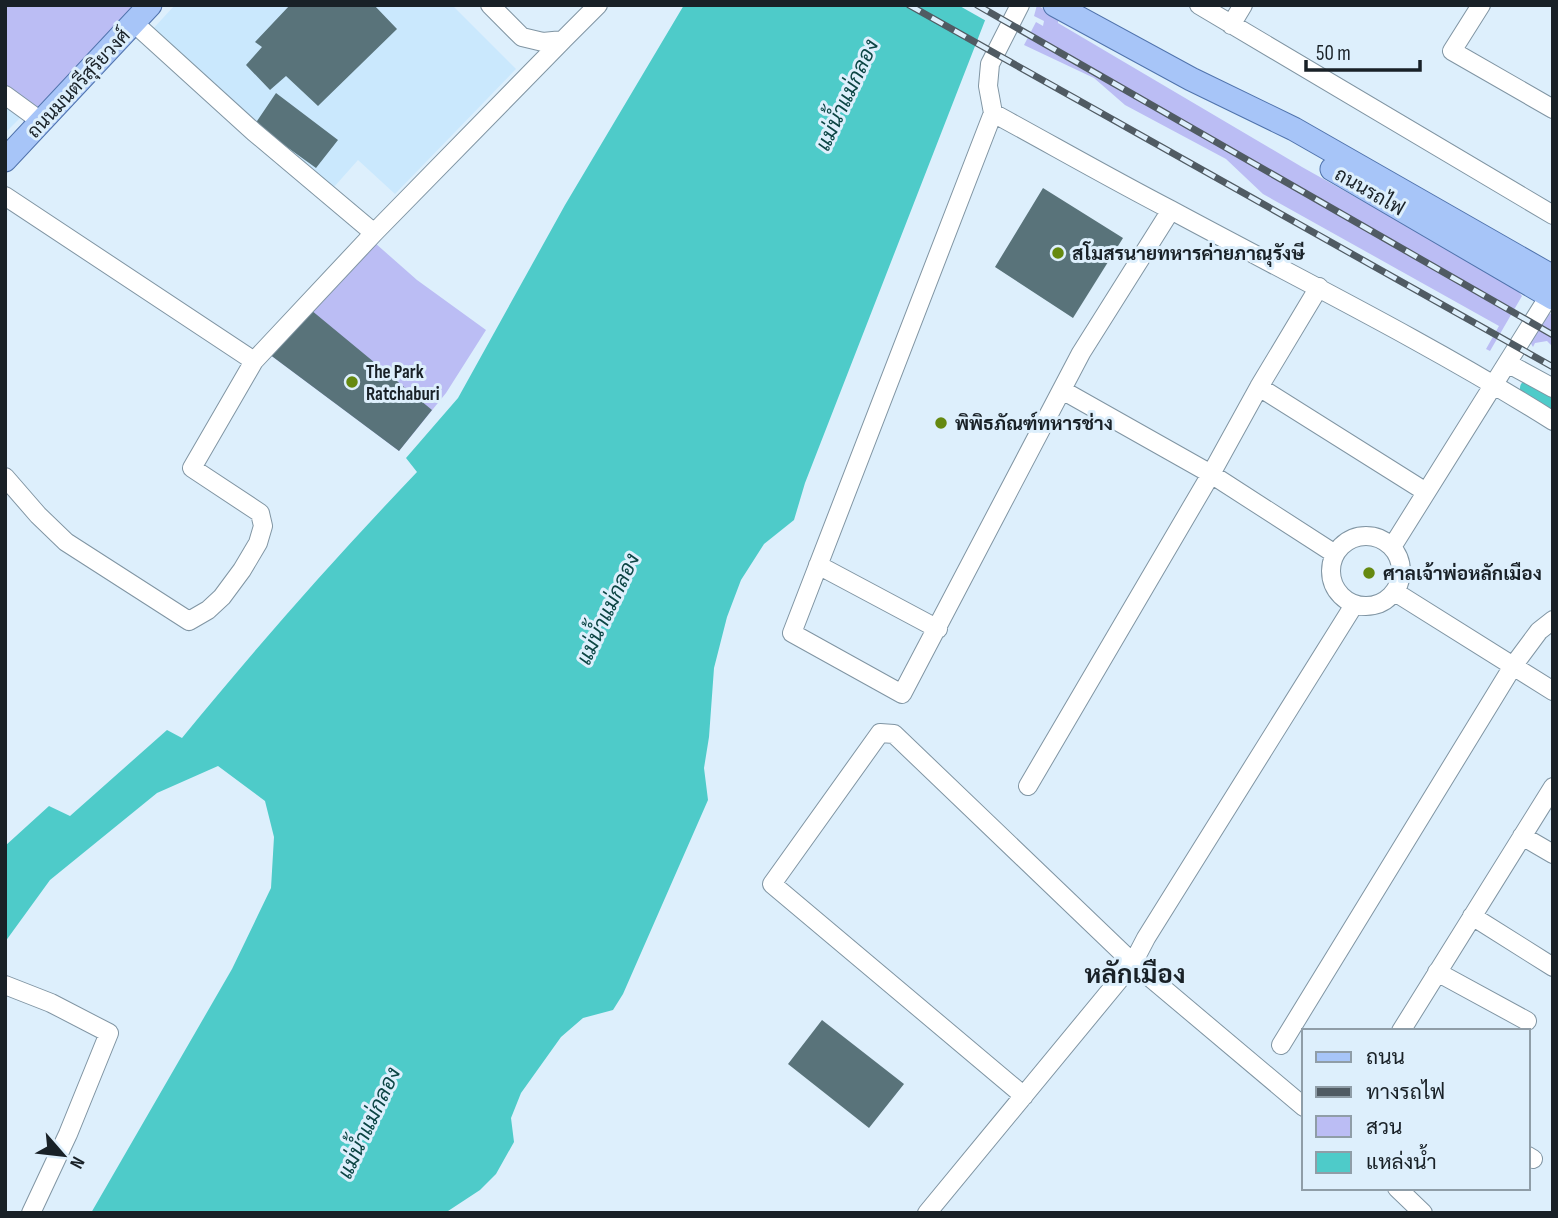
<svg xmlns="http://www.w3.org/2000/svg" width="1558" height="1218" viewBox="0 0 1558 1218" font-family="'Sofia Sans Condensed',Sarabun,sans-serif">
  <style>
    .built { fill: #cae8fd }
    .green { fill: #bbbdf4 }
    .water { fill: #4ecbc9 }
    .pier { fill: #ddeffc }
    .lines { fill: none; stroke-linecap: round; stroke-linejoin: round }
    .canal { stroke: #4ecbc9; stroke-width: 16 }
    .building { fill: #59737a }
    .minor-casing { stroke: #8095a3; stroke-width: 20 }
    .major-casing { stroke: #5073ac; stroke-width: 25 }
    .minor { stroke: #fff; stroke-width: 18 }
    .major { stroke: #a7c5f8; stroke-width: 23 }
    .rail-casing { stroke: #505b63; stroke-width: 7 }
    .rail { stroke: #ddeffc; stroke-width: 4.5; stroke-dasharray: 13; stroke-linecap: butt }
    .poi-dot { fill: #658910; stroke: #ddeffc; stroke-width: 2.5 }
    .labels { text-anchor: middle; stroke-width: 6; stroke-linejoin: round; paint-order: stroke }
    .street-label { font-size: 19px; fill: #192127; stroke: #ddeffc }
    .poi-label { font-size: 19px; font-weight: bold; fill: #192127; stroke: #ddeffc; text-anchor: start }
    .water-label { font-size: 21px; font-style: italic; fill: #0c4544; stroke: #ddeffc }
    .district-label { font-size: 26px; font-weight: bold; fill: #192127; stroke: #ddeffc }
  </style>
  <rect width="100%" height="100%" fill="#ddeffc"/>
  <path class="built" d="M175 5H452L516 69 395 194 358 160 334 187 248 118 150 32Z
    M5 98 24 114 5 133Z"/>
  <path class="green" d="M5 5H149L22 142 24 114 5 98Z
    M1037 5 1058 18V23L1302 167 1514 286 1522 296 1490 351 1486 349 1499 326 1263 194 1226 159 1125 105 1094 78 1024 45 1036 22 1043 26 1044 21 1034 16Z
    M375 243 417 280 486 330 446 393 399 451 269 354Z
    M1553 313V347L1547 341 1535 343 1533 347 1530 342 1549 314Z"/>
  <path class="water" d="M684 5H991L805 483 794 520 764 544 741 580 727 617 714 668 709 737 704 768 708 800 623 994 613 1010 583 1018 561 1037 521 1093 511 1118 514 1142 496 1174 480 1190 445 1213H91L232 969 271 888 274 837 265 801 218 766 157 793 50 880 5 942V846L49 806 70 816 167 730 182 738C257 646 335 558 417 472L406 458 458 398 565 205Z"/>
  <path class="pier" d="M958 5H990L994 7 988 22Z"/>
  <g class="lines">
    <path class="canal" d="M1528 388 1553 402"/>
  </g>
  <path class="building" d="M290 5H374L397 29 318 106 286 76 270 90 246 65 262 47 255 42Z
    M276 93 338 140 316 168 255 124Z
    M1043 188 1123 238 1073 318 995 267Z
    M311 310 432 410 399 451 269 354Z
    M822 1020 904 1084 869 1128 788 1064Z"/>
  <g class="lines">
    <defs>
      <path id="minor" d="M490 5 522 37 543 42 563 40 598 5
        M1020 5 990 64 988 86 993 113 792 633 902 694 1081 353 1171 210
        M1199 5 1553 215
        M1481 5 1452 51 1553 109
        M134 23 254 132 374 233
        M1231 25 1243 5
        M5 95 42 122
        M993 113C1052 145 1111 179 1171 210 1299 279 1429 343 1553 421
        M5 196 254 361 374 233 563 40
        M1507 363 1553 388
        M1259 387 1426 492
        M1062 390 1211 474 1335 554
        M5 477 38 515 66 542 189 621 208 610 222 597 242 570 258 543 263 526 260 513 192 468 254 361
        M1331 571a35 35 0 1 1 70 0a35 35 0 1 1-70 0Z
        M1392 547 1549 296
        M818 565 938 629
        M1395 592 1553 691
        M1028 786 1211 474 1259 387 1319 287
        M1522 836 1553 854
        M1472 916 1553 967
        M1437 972 1527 1021
        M5 985 51 1003 109 1033 68 1134 31 1213
        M1401 1031 1553 787
        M1281 1045 1513 666 1539 631 1553 620
        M1024 1096 772 884 880 733 894 734 1133 963 1304 1107
        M1528 1156 1533 1159
        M1397 1188 1423 1213
        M927 1213 1133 963 1146 938 1354 605"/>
      <path id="major" d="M1055 5 1191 79 1294 129 1553 277
        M5 160 150 5
        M1332 169 1553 298"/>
    </defs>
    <use href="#minor" class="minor-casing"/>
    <use href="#major" class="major-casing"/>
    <use href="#minor" class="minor"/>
    <use href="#major" class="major"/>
    <defs>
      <path id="rail" d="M909 5 1553 367
        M977 5 1553 335"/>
    </defs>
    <use href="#rail" class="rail-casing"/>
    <use href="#rail" class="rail"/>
  </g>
  <g class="poi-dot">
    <circle cx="1058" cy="253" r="7"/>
    <circle cx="352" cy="382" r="7"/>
    <circle cx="941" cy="423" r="7"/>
    <circle cx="1369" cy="573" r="7"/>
  </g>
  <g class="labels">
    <g class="street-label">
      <text transform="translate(78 83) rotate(-47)" y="7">ถนนมนตรีสุริยวงศ์</text>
      <text transform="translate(1370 191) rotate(30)" y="7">ถนนรถไฟ</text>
    </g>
    <g class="poi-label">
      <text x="1072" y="260">สโมสรนายทหารค่ายภาณุรังษี</text>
      <text x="366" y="378">The Park<tspan x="366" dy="22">Ratchaburi</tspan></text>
      <text x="955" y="430">พิพิธภัณฑ์ทหารช่าง</text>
      <text x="1383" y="580">ศาลเจ้าพ่อหลักเมือง</text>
    </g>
    <g class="water-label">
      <text transform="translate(847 95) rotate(-65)" y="7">แม่น้ำแม่กลอง</text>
      <text transform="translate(608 609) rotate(-65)" y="7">แม่น้ำแม่กลอง</text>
      <text transform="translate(369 1123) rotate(-65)" y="7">แม่น้ำแม่กลอง</text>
    </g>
    <g class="district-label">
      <text x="1135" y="983">หลักเมือง</text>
    </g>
  </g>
  <rect width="1558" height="1218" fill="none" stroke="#192127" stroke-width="14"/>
  <rect x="1302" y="1029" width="228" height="161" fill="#ddeffc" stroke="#8f9da7" stroke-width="2"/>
  <rect x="1316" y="1052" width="35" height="10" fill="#a7c5f8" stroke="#8f9da7" stroke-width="2"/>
  <text x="1366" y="1064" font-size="21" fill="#192127">ถนน</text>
  <rect x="1316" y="1087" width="35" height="10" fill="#505b63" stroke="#8f9da7" stroke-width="2"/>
  <text x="1366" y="1099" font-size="21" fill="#192127">ทางรถไฟ</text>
  <rect x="1316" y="1116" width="35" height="21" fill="#bbbdf4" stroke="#8f9da7" stroke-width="2"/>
  <text x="1366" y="1134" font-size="21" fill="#192127">สวน</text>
  <rect x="1316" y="1152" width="35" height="21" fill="#4ecbc9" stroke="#8f9da7" stroke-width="2"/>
  <text x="1366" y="1169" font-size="21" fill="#192127">แหล่งน้ำ</text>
  <g transform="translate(63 1155) rotate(118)" stroke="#ddeffc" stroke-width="5" paint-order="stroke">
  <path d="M0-5L12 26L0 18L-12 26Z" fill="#192127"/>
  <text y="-10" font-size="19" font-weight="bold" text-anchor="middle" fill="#192127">N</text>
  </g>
  <path d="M1306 60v10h114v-10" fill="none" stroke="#192127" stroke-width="3.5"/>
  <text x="1316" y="60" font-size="21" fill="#192127" stroke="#ddeffc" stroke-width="5" paint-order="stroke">50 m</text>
</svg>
